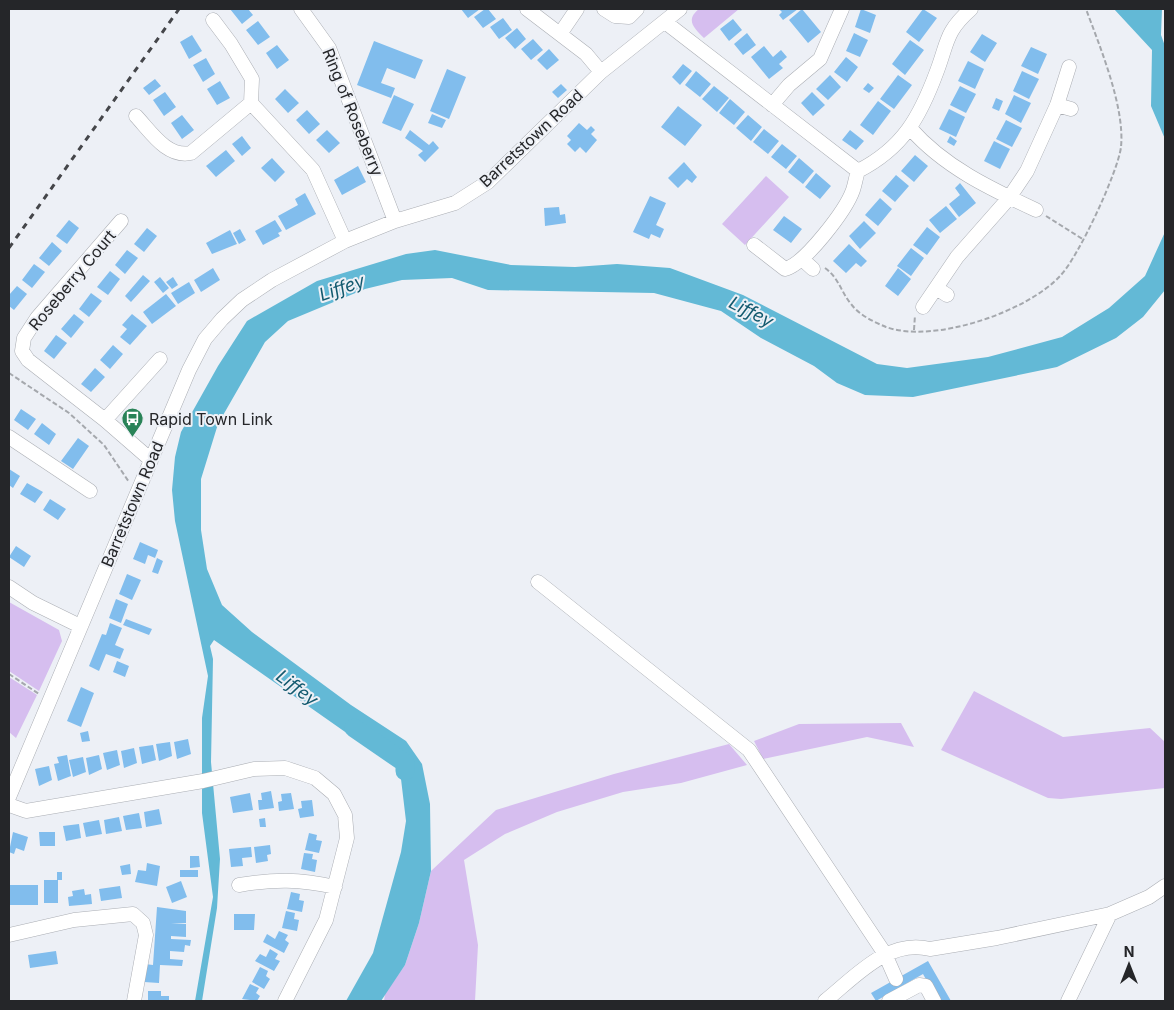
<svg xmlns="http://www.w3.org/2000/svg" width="1174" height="1010" viewBox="0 0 1174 1010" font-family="Inter,sans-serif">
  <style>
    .green { fill: #d6beef }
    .water { fill: #63b9d6 }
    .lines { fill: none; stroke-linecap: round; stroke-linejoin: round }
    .river { stroke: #63b9d6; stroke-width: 19 }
    .building { fill: #81bded }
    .minor-casing { stroke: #abaeb4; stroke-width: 15 }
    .path { stroke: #a5a8ad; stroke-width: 2; stroke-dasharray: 5 2.5; stroke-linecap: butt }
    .minor { stroke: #fff; stroke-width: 14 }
    .rail { stroke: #45464a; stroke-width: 3; stroke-dasharray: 6 6; stroke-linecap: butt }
    .labels { text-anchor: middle; stroke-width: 4; stroke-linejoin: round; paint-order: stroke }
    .street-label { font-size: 16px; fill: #252629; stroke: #edf0f6 }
    .poi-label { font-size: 16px; fill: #252629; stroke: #edf0f6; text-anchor: start }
    .water-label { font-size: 18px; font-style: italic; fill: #135a6f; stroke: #edf0f6 }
  </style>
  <rect width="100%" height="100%" fill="#edf0f6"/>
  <path class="green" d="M699 9H739L704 38C694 28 685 20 699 9Z
    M766 176 789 197 745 245 722 224Z
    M9 602 59 630 62 641 39 691 9 671Z
    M9 677 37 695 16 738 9 732Z
    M974 691 1063 737 1150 728 1165 742V788L1061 799 1048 798 941 750Z
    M901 723 914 747 867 737 763 759 754 741 799 724Z
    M729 744 747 765 681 783 623 792 557 812 505 834 464 860 478 945 475 1001H384L385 994 405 965 419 923 431 871 496 810 614 774Z"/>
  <path class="water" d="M1114 9H1162L1161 35 1165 46V139L1151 106 1152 50Z
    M1165 232V290L1143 317 1116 338 1057 367 913 397 865 395 837 383 814 366 761 338 721 311 654 293 488 290 452 278 402 280 365 289 288 321 265 342 218 424 201 479V530L207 569 222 605 252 632 351 705 406 741 422 764 430 804 431 871 419 923 405 965 381 1001H346L373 953 401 852 406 821 401 779 389 747 380 743 358 741 214 640 210 646 213 659 211 762 220 859 217 908 202 1001H195L213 897 202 813V718L208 676 175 521 172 490 175 457 181 432 218 366 247 321 317 281 406 254 435 250 511 265 575 267 617 264 670 268 743 295 877 364 907 368 988 357 1062 337 1109 308 1145 276Z"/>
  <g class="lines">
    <path class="river" d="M354 728 405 763V771"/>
  </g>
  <path class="building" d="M230 9H248L253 15 242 24Z
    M461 9H480L468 18Z
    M485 9H488L496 19 483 28 474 17Z
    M779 9H798L783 20 779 15 782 12Z
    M802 9 821 32 808 43 789 20Z
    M861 9 876 15 870 33 855 27Z
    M923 9 937 18 919 42 906 32Z
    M503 18 512 30 499 39 490 27Z
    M733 19 742 30 729 41 720 29Z
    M258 21 270 37 258 45 246 30Z
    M517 28 526 39 515 49 505 38Z
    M747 33 756 45 743 55 734 44Z
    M854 33 868 40 860 57 846 51Z
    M982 34 997 43 985 62 970 52Z
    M192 35 202 51 189 59 180 42Z
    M533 39 543 50 531 60 521 49Z
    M910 40 924 50 905 75 892 64Z
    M374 41 423 60 415 79 387 68 381 83 395 88 391 98 357 85Z
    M277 45 289 60 277 69 266 53Z
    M764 46 773 57 781 50 787 57 779 64 783 68 769 79 751 57Z
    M1031 47 1047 54 1038 74 1021 66Z
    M549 49 559 60 547 70 537 60Z
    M846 57 858 67 847 82 834 72Z
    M206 58 215 74 203 82 193 65Z
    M968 61 984 69 975 89 958 81Z
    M683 64 692 71 680 85 672 77Z
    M447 69 466 77 449 119 430 111Z
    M696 71 711 84 700 97 685 85Z
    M1022 71 1039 79 1029 99 1013 91Z
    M830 75 841 87 828 100 816 89Z
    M898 75 912 85 894 109 880 99Z
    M155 79 161 86 149 95 143 88Z
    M220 81 230 98 217 105 207 89Z
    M868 83 874 88 869 93 863 89Z
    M561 84 567 90 558 98 552 92Z
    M714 86 729 98 717 112 702 99Z
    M960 86 976 94 966 113 950 105Z
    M285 89 299 103 288 113 275 99Z
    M165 92 176 107 164 116 153 100Z
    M812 92 825 105 813 116 801 103Z
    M394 95 414 104 401 131 382 123Z
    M1014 95 1031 103 1021 123 1005 114Z
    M996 98 1003 101 999 111 992 108Z
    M730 99 745 112 734 125 719 113Z
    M878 101 891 111 873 135 860 125Z
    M678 106 702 125 685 146 661 127Z
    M949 109 965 117 956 137 939 129Z
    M307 110 320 124 309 134 296 120Z
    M432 114 446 120 442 128 428 123Z
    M182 115 194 130 182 139 171 123Z
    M748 115 762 127 751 141 736 128Z
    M1006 120 1022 128 1012 147 996 139Z
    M579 123 587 130 591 126 595 130 591 134 597 140 586 153 580 147 575 152 567 144 571 140 567 136Z
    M764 129 779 141 768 154 753 142Z
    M327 130 340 143 329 153 316 140Z
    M410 130 429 145 433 141 439 148 425 162 418 155 423 151 405 138Z
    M850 130 864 141 856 150 842 140Z
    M242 136 251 148 242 156 232 144Z
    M950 136 957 141 954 146 947 142Z
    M994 141 1010 149 1000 169 984 161Z
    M782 144 797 156 786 169 771 157Z
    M226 150 235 161 216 177 206 166Z
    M915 155 928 166 914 182 901 171Z
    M272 158 285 172 275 182 261 168Z
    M799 158 814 171 803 184 788 172Z
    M684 162 697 177 692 183 687 179 678 188 668 178Z
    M358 166 366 182 342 195 334 180Z
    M816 173 831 186 820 199 805 187Z
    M896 175 909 186 895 202 882 191Z
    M960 183 976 203 959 217 949 204 960 195 955 188Z
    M305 193 316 214 286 230 278 216 298 205 295 199Z
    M650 196 666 203 656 225 664 229 660 238 651 234 649 239 633 232Z
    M880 198 892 209 878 226 865 215Z
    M946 206 957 219 940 233 929 220Z
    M559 207 560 215 565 214 566 223 545 226 544 208Z
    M784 216 802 229 791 243 773 230Z
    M69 220 79 228 67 244 56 236Z
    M275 220 282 231 278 233 280 236 263 245 255 231Z
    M864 221 876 233 860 249 849 236Z
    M927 227 940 237 927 255 913 245Z
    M147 228 157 236 144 252 134 244Z
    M240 229 246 240 239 244 233 233Z
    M230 230 237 244 212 254 206 243Z
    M52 242 62 251 49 266 39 258Z
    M849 244 867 261 861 267 856 263 846 273 833 261Z
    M911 248 924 258 911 276 897 266Z
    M127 250 138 258 125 274 115 265Z
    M34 264 45 272 32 288 22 280Z
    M213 268 220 280 201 292 194 280Z
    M898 268 911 279 898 296 885 286Z
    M110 271 120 279 108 295 97 287Z
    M143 275 150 281 131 302 125 296Z
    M160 277 169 288 163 293 154 282Z
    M173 277 178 285 172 289 166 282Z
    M189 282 195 293 178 304 171 293Z
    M17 286 27 294 14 310 9 306V295Z
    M91 293 102 301 89 317 79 309Z
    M166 294 176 306 152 324 143 312Z
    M74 314 84 322 71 338 61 329Z
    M132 314 147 326 130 345 120 337 127 329 122 325Z
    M56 335 67 343 54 359 44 351Z
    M113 345 123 354 110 369 100 360Z
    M95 368 105 377 91 392 81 384Z
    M21 409 36 419 28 430 14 420Z
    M42 423 56 434 49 445 34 434Z
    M78 438 89 446 73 469 61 461Z
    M9 469 20 476 13 488 9 485Z
    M27 483 43 492 35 503 20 494Z
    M50 499 66 509 58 520 43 510Z
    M140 542 158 550 155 558 148 555 145 564 133 559Z
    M16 546 31 556 24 567 9 557Z
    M157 558 163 561 158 574 152 572Z
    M127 574 141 580 132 600 119 594Z
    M116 599 128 604 121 623 109 618Z
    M126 619 152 629 149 635 123 625Z
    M110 623 122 628 115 645 124 649 120 659 106 654 99 671 89 666 102 634 106 635Z
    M117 661 129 666 125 677 113 672Z
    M81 687 94 693 81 727 67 721Z
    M88 731 90 741 82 742 80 733Z
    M188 739 191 754 177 759 174 742Z
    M170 742 172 756 159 761 156 744Z
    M153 745 156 760 142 764 139 747Z
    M134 748 137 763 124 768 121 751Z
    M117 750 120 765 107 770 103 753Z
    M67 755 71 776 58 781 54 764 59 763 57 757Z
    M99 755 102 769 89 775 86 758Z
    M83 757 86 772 73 777 69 760Z
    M49 766 52 780 39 786 35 769Z
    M271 791 274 808 259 810 258 800H262L261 793Z
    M250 793 253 810 233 813 230 797Z
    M291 793 294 809 279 811 278 802 282 801 281 794Z
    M312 800 314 816 300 818 298 809 302 808 301 801Z
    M159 809 162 824 146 827 144 812Z
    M139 813 142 828 126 830 123 816Z
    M119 817 122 831 106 834 104 820Z
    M265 818 266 827H260L259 819Z
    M99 820 102 834 86 837 83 823Z
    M79 824 81 838 66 841 63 826Z
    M13 832 28 837 24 851 16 848 14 854 9 852Z
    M39 832H55V846H40Z
    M309 833 317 835 316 840 322 841 319 853 305 850Z
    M270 845 271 854 267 855 268 861 256 863 254 847Z
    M251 847 252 857 242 858 243 866 231 867 229 849Z
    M304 853 313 854 312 859 317 860 315 872 301 869Z
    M190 856H199L200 867 190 868Z
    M147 863 160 866 157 886 135 882 138 870 146 871Z
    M130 864 131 874 122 875 120 866Z
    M180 870H198V877H180Z
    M57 872H62V880H58V903H44V880H57Z
    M181 881 187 897 172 903 166 887Z
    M9 885H38V905H9Z
    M120 886 122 898 101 901 99 889Z
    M84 889 85 895 91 894 92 904 69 906 68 897 73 896 72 891Z
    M291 892 300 894 299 900 304 901 302 912 287 909Z
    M157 907 186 911V923L171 924H186V937L171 936V939L191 940 190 946 185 945 184 952 170 951V959L183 960 182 966 160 965 159 983 144 982 145 964 153 965Z
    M286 911 295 913 294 919 299 920 297 931 282 928Z
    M234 914H255L254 930H234Z
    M279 931 288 935 285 940 289 943 284 953 263 942 267 934 275 939Z
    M270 949 278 954 275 959 280 961 274 971 255 961 260 954 266 957Z
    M56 951 58 964 30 968 28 955Z
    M928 961 951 1001H938L923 974 876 1001 871 993Z
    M260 967 268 971 266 976 270 979 264 989 252 982Z
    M250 984 259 988 256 993 260 996 257 1001 242 999Z
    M148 991H161V996H169V1001H148Z"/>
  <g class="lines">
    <defs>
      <path id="minor" d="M301 9 329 48 395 221
        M527 9 586 54 601 72
        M604 9 615 16 629 17 637 9
        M213 20 231 44 252 79 251 103 313 170 345 241
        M665 22 858 171
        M560 34 577 9
        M772 105 789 85 820 59 842 9
        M1057 105 1071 109
        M136 116C151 132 167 158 191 153L251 103
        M910 128C944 167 991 189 1036 210
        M121 221 37 318 24 338 22 351 28 360 105 420 151 460
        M754 245 785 269C805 264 846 210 853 190 855 184 856 177 858 171 903 148 920 117 937 71 948 42 945 32 971 9
        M802 259 813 269
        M936 288 947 295
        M923 307 957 257 1009 198 1027 171 1057 105 1069 67
        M105 420 160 359
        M9 437 90 491
        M538 582 749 750 885 954 896 979
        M9 587 33 603 80 626
        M9 797 189 370 205 339 222 319 242 300 272 280 345 241 395 221 455 203 488 182 601 72 680 9
        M9 805 26 811 203 781 254 769 285 768 315 778 334 794 345 815 347 838 326 920 285 1001
        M239 885C275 879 299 879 335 887
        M9 935 74 920 133 914 143 923 146 935 134 1001
        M825 1001C854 978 888 938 930 949L997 938 1110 914 1149 897 1165 886
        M889 1001 919 985 926 986 934 1001
        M1068 1001 1110 914"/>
    </defs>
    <use href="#minor" class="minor-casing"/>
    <path class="path" d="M1046 216 1084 240
      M825 268C839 278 841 292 851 304 859 315 874 322 886 327 933 344 1027 312 1060 276 1078 258 1118 172 1121 147 1125 107 1100 47 1086 9
      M914 330 915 315
      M9 373 69 413 104 445 129 482
      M9 674 39 694"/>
    <use href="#minor" class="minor"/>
    <path class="rail" d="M9 248 179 9"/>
  </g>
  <defs>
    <symbol id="bus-pin" viewBox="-11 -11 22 30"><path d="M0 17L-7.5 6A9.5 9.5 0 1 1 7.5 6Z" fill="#298358" stroke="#edf0f6"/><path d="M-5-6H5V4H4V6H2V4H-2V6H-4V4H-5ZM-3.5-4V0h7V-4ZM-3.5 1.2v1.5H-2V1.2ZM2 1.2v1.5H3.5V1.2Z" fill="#fff"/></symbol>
  </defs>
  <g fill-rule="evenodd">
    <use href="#bus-pin" x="120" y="406" width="25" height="34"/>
  </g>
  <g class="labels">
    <g class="street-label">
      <text transform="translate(353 112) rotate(68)" y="6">Ring of Roseberry</text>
      <text transform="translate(531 138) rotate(-43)" y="6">Barretstown Road</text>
      <text transform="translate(72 280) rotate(-50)" y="6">Roseberry Court</text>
      <text transform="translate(132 504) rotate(-67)" y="6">Barretstown Road</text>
    </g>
    <g class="poi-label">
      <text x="149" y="425">Rapid Town Link</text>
    </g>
    <g class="water-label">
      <text transform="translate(342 288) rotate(-19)" y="6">Liffey</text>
      <text transform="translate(751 312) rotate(27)" y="6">Liffey</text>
      <text transform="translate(297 688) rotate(37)" y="6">Liffey</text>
    </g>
  </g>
  <rect width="1174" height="1010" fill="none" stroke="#252629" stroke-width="20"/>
  <g transform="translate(1129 965)" stroke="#edf0f6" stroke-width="4" paint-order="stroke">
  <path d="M0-4L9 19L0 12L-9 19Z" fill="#252629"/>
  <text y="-8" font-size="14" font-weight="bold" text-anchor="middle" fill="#252629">N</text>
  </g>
</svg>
